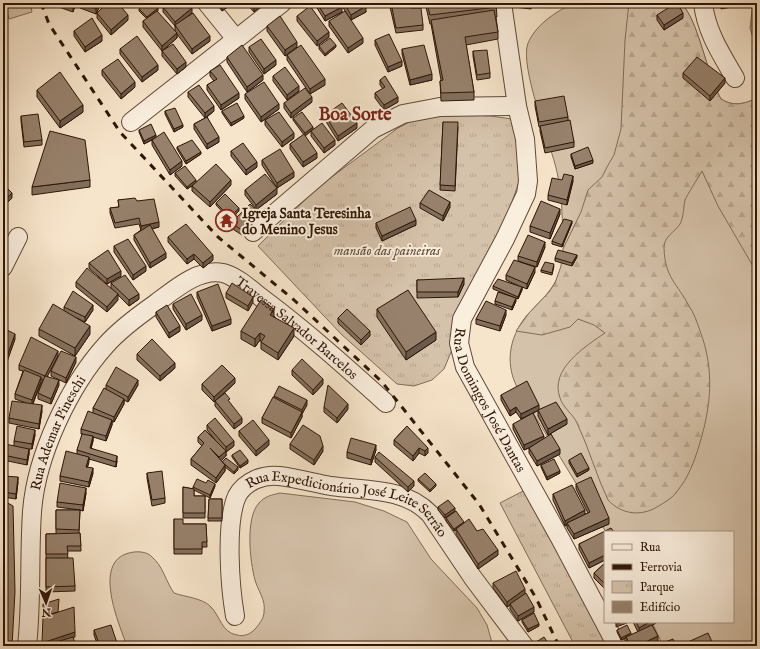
<svg xmlns="http://www.w3.org/2000/svg" width="760" height="649" viewBox="0 0 760 649" font-family="'IM FELL English',serif">
  <style>
    .green { fill: #d5c2aa; stroke: #826c58 }
    .forest { fill: url(#forest-firs); stroke: #826c58 }
    .park { fill: url(#park-tufts); stroke: #826c58 }
    .lines { fill: none; stroke-linecap: round; stroke-linejoin: round }
    .minor-casing { stroke: #604937; stroke-width: 20 }
    .minor { stroke: #faeedd; stroke-width: 18 }
    .rail { stroke: #2e1506; stroke-width: 3; stroke-dasharray: 7 7; stroke-linecap: butt }
    .wall { fill: #826f5d; stroke: #2e1506 }
    .shaded-wall { fill: #6a5a4c; stroke: #2e1506 }
    .building { fill: #97816c; stroke: #2e1506 }
    .labels { text-anchor: middle; stroke-width: 4; stroke-linejoin: round; paint-order: stroke }
    .poi-label { font-size: 14px; font-weight: bold; fill: #2e1506; stroke: #faeedd; text-anchor: start }
    .park-label { font-size: 14px; font-style: italic; fill: #604937; stroke: #faeedd }
    .street-label { font-size: 14px; fill: #2e1506; stroke: #faeedd }
    .district-label { font-size: 18px; font-weight: bold; fill: #7a1f14; stroke: #faeedd }
  </style>
  <defs>
    <pattern id="forest-firs" width="22" height="20" patternUnits="userSpaceOnUse"><rect width="22" height="20" fill="#d5c2aa"/><path d="M5 1l3.5 6h-7zM16 11l3.5 6h-7z" fill="#b7a691"/></pattern>
    <pattern id="park-tufts" width="24" height="20" patternUnits="userSpaceOnUse"><rect width="24" height="20" fill="#d5c2aa"/><path d="M3 7l-1-3M5 7V3M7 7l1-3M15 17l-1-3M17 17v-4M19 17l1-3" fill="none" stroke="#b7a691"/></pattern>
  </defs>
  <rect width="100%" height="100%" fill="#f7e5cb"/>
  <filter id="stains"><feTurbulence type="fractalNoise" baseFrequency=".005" numOctaves="4"/><feColorMatrix values="0 0 0 0 .2 0 0 0 0 .09 0 0 0 0 .02 0 0 0 .5 -.17"/></filter>
  <radialGradient id="worn" r=".72"><stop offset=".6" stop-color="#630" stop-opacity="0"/><stop offset="1" stop-color="#630" stop-opacity=".3"/></radialGradient>
  <path class="green" d="M4 3H30L32 12 9 19Z
    M573 3H681C699 21 706 73 721 99 734 107 744 104 757 98V646H663L652 622H733V532H606L517 387C504 362 510 333 530 312 541 300 553 290 559 274 566 256 563 233 562 214 562 200 560 185 557 172 551 144 519 67 528 43 536 24 556 12 573 3Z
    M280 493 355 502 384 511 407 522 431 559 477 608 487 625 493 646H127C119 624 92 562 129 553 136 551 147 551 152 557 163 566 166 582 174 593 185 597 203 598 211 607 220 616 222 633 237 635 244 637 251 634 256 628 260 623 264 618 264 612 266 600 258 591 255 580 250 562 245 518 259 503 265 496 272 495 280 493Z"/>
  <path class="forest" d="M629 3H681C699 21 706 73 721 99 734 107 744 104 757 98V273L718 206 702 171C698 178 687 195 685 200 683 209 684 216 680 224 674 233 664 236 664 248 665 278 677 283 689 306 694 313 697 322 700 331 715 370 711 407 699 446 694 462 688 478 678 490 673 498 665 502 657 507 640 517 621 514 608 500 596 475 589 448 577 423 573 414 563 408 560 398 549 369 586 346 605 333L594 325 578 319 570 327 542 335 516 331 529 313 549 292 555 283 561 266 563 249 581 212 588 190 602 177 607 167 614 155 621 129 625 40Z
    M753 3H757V51L750 28Z"/>
  <path class="park" d="M454 114 491 116 512 119 524 168 504 224 444 369 432 380 414 386 397 384 341 334 258 246 318 187 398 128 421 116Z
    M525 490 607 646H575L500 503Z"/>
  <g class="lines">
    <defs>
      <g id="minor">
        <path d="M207 3 236 39"/>
        <path id="s1" d="M502 3 517 106 525 139 528 181 526 194 505 239 462 319 459 343 465 367 561 540 617 646"/>
        <path d="M703 3C706 31 721 54 735 78"/>
        <path d="M131 122 282 3"/>
        <path d="M253 232 373 129 403 114 440 107 517 106"/>
        <path d="M3 267 18 237"/>
        <path id="s2" d="M235 616C230 587 225 523 237 496 245 481 264 474 279 476 297 478 314 483 331 486 366 491 404 487 430 514L473 578 524 646"/>
        <path id="s3" d="M27 646C32 601 29 556 32 512 36 456 69 386 106 345 120 329 138 316 155 304 174 290 198 268 223 273 238 277 251 290 263 299 306 331 346 367 386 403"/>
      </g>
    </defs>
    <use href="#minor" class="minor-casing"/>
    <use href="#minor" class="minor"/>
    <path class="rail" d="M41 3 49 24 120 132 218 237 294 300 382 382 479 504 536 598 559 646"/>
  </g>
  <path class="wall" d="M56 3H76L73 12 56 6Z
    M80 3H101L97 12 128 20 111 35 97 18V13L96 14 80 8Z
    M216 3H233L222 11Z
    M246 3H264L254 12Z
    M314 3H339L342 12 325 21Z
    M340 3H364L366 12 351 20Z
    M390 3 411 8 423 25V30L396 33 390 7Z
    M425 3H496L497 17H496L498 32V39L466 45 474 92V100L441 101 440 81 441 80 431 24H430Z
    M515 3H532L531 9 515 7Z
    M620 3H631L628 8Z
    M720 3H742V5L721 9Z
    M163 7 192 13 187 17 210 41 192 54 177 34V38L162 51 143 27V21L147 19 139 11V9L158 11 156 12 175 31V26L163 12Z
    M657 15 683 18 664 30 657 20Z
    M297 16 329 37 317 46 297 21Z
    M329 21 363 43 348 53 329 26Z
    M267 26 297 47 285 56 267 31Z
    M74 31 102 41 85 52 74 36Z
    M375 40 402 66 388 72 375 45Z
    M319 46 336 47 325 56 319 49Z
    M249 47 276 65 264 74 249 52Z
    M120 49 158 70 142 82 120 54Z
    M402 49 432 80 410 85 402 54Z
    M162 51 186 67 177 74 162 56Z
    M473 51 490 73V78L477 80 473 56Z
    M287 55 325 85 310 94 287 60Z
    M227 57 263 80 247 92 227 62Z
    M102 70 135 87 121 99 102 75Z
    M210 71 239 98 221 110 207 90V85L214 81 210 76Z
    M683 73 725 83 710 101 683 78Z
    M273 76 299 91 287 100 273 81Z
    M380 80 398 102 384 110 375 98V93L383 89 380 85Z
    M37 90 83 112 60 128 37 97Z
    M188 92 214 111 207 117 219 142 207 149 194 129V124L205 118 188 97Z
    M245 94 279 109 261 122 245 99Z
    M535 101 568 117V121L574 142V147L545 153 540 131V127H539L535 106Z
    M312 102 291 118 284 108V103Z
    M165 111 183 127 174 132 165 114Z
    M222 111 244 118 231 126 222 113Z
    M325 115 357 128 338 141 325 120Z
    M21 116 42 140V145L24 147 21 121Z
    M293 118 313 129 335 145 324 153 311 136V131L305 136 317 158 303 167 290 149V144L304 135 293 120Z
    M265 120 294 138 282 147 265 125Z
    M443 122 458 127 455 191 440 190Z
    M139 130 156 137 182 166 170 175 152 145V140L144 144 139 132Z
    M177 147 201 154 186 164 177 149Z
    M231 151 257 167 246 175 231 156Z
    M571 154 593 163 575 169 571 157Z
    M262 160 294 177 277 188 262 165Z
    M175 173 196 182 231 185 210 207 192 191V186L187 189 175 176Z
    M90 180V187L32 195V187Z
    M573 181 567 205 548 200V195Z
    M245 190 277 194 256 210 259 217 242 235 231 228V223L255 208 245 195Z
    M118 200 137 201 159 227 152 229 166 258 150 268 134 240V235L141 230 139 224 115 228 110 213V208L119 207Z
    M216 203 239 211 230 220 216 205Z
    M420 203 450 207 443 221 420 208Z
    M560 214 550 239 530 232V226Z
    M376 223 416 225 382 241 376 228Z
    M572 223 562 247 552 244V241Z
    M168 237 213 260 203 268 194 259 187 264 168 242Z
    M114 246 146 271 133 280 114 252Z
    M545 247 537 267 518 261V256Z
    M577 257 572 266 555 261V258Z
    M89 263 121 276 107 284 89 268Z
    M554 266 552 275 541 272V270Z
    M535 272 527 289 522 287V290L518 299 493 289V286H519L506 280V275Z
    M417 280 464 284 458 297 417 298Z
    M76 282 118 300 107 312 76 287Z
    M111 283 139 299 129 306 111 288Z
    M197 292 231 324 212 331 197 297Z
    M226 293 253 302 248 311 226 298Z
    M495 301H516L512 310 495 304Z
    M173 304 202 320 186 330 173 309Z
    M64 307 93 310 85 322 77 318 90 334 75 356 39 336V329L64 311Z
    M377 309 436 340 406 360 377 317Z
    M156 312 180 331 169 338 156 317Z
    M506 315 500 331 476 324V319Z
    M274 316 294 336 278 360 261 349V341L260 340 255 347 241 339V331Z
    M338 318 370 336 361 345 338 323Z
    M3 328 15 339 5 367H3Z
    M137 354 175 368 160 381 137 360Z
    M58 356 47 376 59 385 51 404 38 399V393L43 380 41 379V382L33 404 42 411 39 429 9 423V418L26 403 15 399V394L23 371 19 370V365Z
    M76 362 66 383 51 376V371Z
    M292 370 323 384 313 395 292 375Z
    M235 383 220 397 242 423 234 429 215 406V401L214 402 202 390V384Z
    M106 385H138L128 402 124 400V404L114 422H112V425L106 441 93 437V441L91 448 117 461 116 467 89 459 87 468 93 473 89 487 60 481V476L77 454V450L83 434H81V429L93 412V408L106 389Z
    M501 395 539 410 521 419 516 412 510 416 501 400Z
    M274 396 307 405 302 414V417L291 438 262 423V418L274 397Z
    M324 407 348 409 337 423 324 412Z
    M538 410 567 424 548 435 538 416Z
    M513 424 544 438 560 454 537 466 529 453V448L524 450 513 429Z
    M207 425 234 446 226 452V456L221 461 222 462 238 470 234 474 225 467V471L216 483 191 465V459L202 446 198 442V437L220 446 207 430Z
    M407 426 428 453 425 456 419 453 413 461 394 445V440Z
    M239 431 269 445 256 456 239 436Z
    M35 435 32 449H29V454L27 465 3 460V455L14 446V441Z
    M290 444 323 451 314 465 290 449Z
    M376 450 371 465 347 458V452Z
    M232 455 248 463 240 468 232 457Z
    M375 457 414 486 408 492 375 462Z
    M569 460 589 470 577 477 569 463Z
    M541 465 560 473 547 480 541 467Z
    M147 473 165 498V503L152 506 147 478Z
    M3 476 18 482 16 499 3 497Z
    M418 479 436 486 430 492 418 481Z
    M576 484 609 524 574 539 567 528V525L565 526 553 500V494L585 514 588 513 576 489Z
    M215 486 210 498 194 490V496H205V518H183V487L193 489V487Z
    M86 493 83 511 80 510 79 533H80L81 551H67L68 558 75 586V591L46 592V534H56V510H80L57 507V502Z
    M209 499H222V521H208Z
    M438 507 455 511 445 518 438 510Z
    M446 518 464 523 477 531 498 555 478 569 456 534V530L454 531 446 521Z
    M174 519 183 524H206L207 547H202V554H174Z
    M605 532V560L589 568 579 549V544Z
    M605 563V589L594 578V573Z
    M493 583 525 593 534 612 518 621 510 609V605L507 607 493 588Z
    M522 620 539 626 528 632 522 622Z
    M633 622H656V623L652 625 658 641 648 646H628L626 642V638L621 640 617 632V630L631 635 638 632Z
    M94 630 117 646H98L94 635Z"/>
  <path class="shaded-wall" d="M74 3H76L73 12V7Z
    M99 3H101L96 14V9Z
    M226 3H233L222 11V6Z
    M258 3H264L254 12V7Z
    M628 3H631L628 8Z
    M366 6V12L351 20V15Z
    M342 7V12L325 21V16Z
    M158 8V11L147 19V17Z
    M192 8V13L175 27V22Z
    M683 13V18L664 30V25Z
    M128 15V20L111 35V30Z
    M329 32V37L317 46V41Z
    M177 33V38L162 51V46Z
    M102 35V41L85 52V47Z
    M210 36V41L192 54V49Z
    M363 38V43L348 53V48Z
    M297 42V47L285 56V50Z
    M336 45V47L325 56V54Z
    M276 60V65L264 74V69Z
    M402 61V66L388 72V67Z
    M186 62V67L177 74V69Z
    M158 65V70L142 82V77Z
    M432 74V80L410 85V80Z
    M263 75V80L247 92V87Z
    M725 78V83L710 101V96Z
    M325 79V85L310 94V89Z
    M135 82V87L121 99V94Z
    M299 86V91L287 100V95Z
    M239 93V98L221 110V105Z
    M312 97V102L291 118V113Z
    M398 97V102L384 110V105Z
    M279 104V109L261 122V117Z
    M83 105V112L60 128V121Z
    M214 106V111L205 118V113Z
    M244 116V118L231 126V123Z
    M357 123V128L338 141V136Z
    M183 125V127L174 132V129Z
    M313 127V129L305 136V133Z
    M294 133V138L282 147V142Z
    M156 135V137L144 144V141Z
    M219 137V142L207 149V144Z
    M335 140V145L324 153V148Z
    M201 152V154L186 164V161Z
    M317 153V158L303 167V162Z
    M593 160V163L575 169V166Z
    M182 161V166L170 175V170Z
    M257 162V167L246 175V170Z
    M294 172V177L277 188V183Z
    M573 176V181L567 205V200Z
    M196 180V183L187 189V187Z
    M231 180V185L210 207V202Z
    M277 188V194L256 210V205Z
    M12 193V198L3 207V202Z
    M450 202V207L443 221V216Z
    M239 208V211L230 220V217Z
    M560 209V214L550 239V233Z
    M259 212V217L242 235V230Z
    M416 220V225L382 241V236Z
    M572 221V223L562 247V245Z
    M159 222V227L141 231V226Z
    M545 242V247L537 267V262Z
    M166 253V258L150 268V263Z
    M194 254V259L187 264V259Z
    M213 255V260L203 268V263Z
    M577 255V257L572 266V263Z
    M146 266V271L133 280V275Z
    M535 267V272L527 289V284Z
    M121 271V276L107 284V279Z
    M464 278V284L458 297V292Z
    M522 287V290L518 299V297Z
    M118 294V300L107 312V307Z
    M139 294V299L129 306V300Z
    M253 297V302L248 311V306Z
    M516 298V301L512 310V307Z
    M93 305V310L85 322V317Z
    M274 309V316L270 322V315Z
    M506 310V315L500 331V326Z
    M202 315V320L186 330V324Z
    M231 319V324L212 331V326Z
    M90 326V334L75 356V348Z
    M180 326V331L169 338V333Z
    M294 328V336L278 360V353Z
    M370 331V336L361 345V340Z
    M436 332V340L406 360V352Z
    M260 333V340L255 347V339Z
    M15 334V339L5 367V362Z
    M58 351V356L45 381V376Z
    M76 357V362L66 383V378Z
    M175 363V368L160 381V376Z
    M41 377V382L32 405V400Z
    M235 378V383L214 402V397Z
    M323 379V384L313 395V390Z
    M59 380V385L51 404V399Z
    M138 380V385L128 402V397Z
    M124 399V404L114 422V417Z
    M307 400V405L302 414V417L291 438V433L302 413V410Z
    M348 404V409L337 423V418Z
    M42 405V411L39 429V424Z
    M539 405V410L521 419V414Z
    M516 407V412L510 416V411Z
    M242 418V423L234 429V424Z
    M567 419V424L548 435V429Z
    M112 420V425L106 441V436Z
    M35 430V435L32 449V444Z
    M93 436V441L90 453V448Z
    M544 436V441L524 450V445Z
    M269 440V445L256 456V451Z
    M234 441V446L226 452V447Z
    M376 445V450L371 465V460Z
    M323 446V451L314 465V460Z
    M419 448V453L413 461V456Z
    M428 448V453L425 456V451Z
    M29 449V454L27 465V460Z
    M560 449V454L537 466V461Z
    M226 451V456L219 463V457Z
    M117 456V461L116 467V462Z
    M89 457V462L86 473V467Z
    M248 460V463L240 468V466Z
    M225 465V471L216 483V478Z
    M238 467V470L234 474V472Z
    M93 468V473L89 487V482Z
    M589 468V470L577 477V474Z
    M560 471V473L547 480V477Z
    M18 477V482L16 499V494Z
    M414 481V486L408 492V487Z
    M215 484V486L210 498V495Z
    M436 484V486L430 492V490Z
    M86 488V493L83 511V505Z
    M455 508V511L445 518V515Z
    M585 510V515L567 523V525L565 526V521Z
    M609 518V524L574 539V534Z
    M464 522V525L454 531V529Z
    M498 550V555L478 569V564Z
    M605 555V560L589 568V563Z
    M525 589V594L510 604V605L507 607V602Z
    M534 607V612L518 621V616Z
    M622 622H627V623L616 627V624Z
    M649 622H656V623L639 633V628Z
    M539 624V626L528 632V629Z
    M75 632V637L48 646H42V643Z
    M631 633V636L626 637V638L621 640V638Z
    M658 636V641L648 646H637Z
    M117 643V646H109Z"/>
  <path class="building" d="M62 3H74L73 7Z
    M81 3H99L96 9Z
    M107 3H118L128 15 111 30 97 13Z
    M146 3H154L158 8 147 17 139 9Z
    M168 3H188L192 8 175 22 163 7Z
    M220 3H226L222 6Z
    M251 3H258L254 7Z
    M317 3H339L342 7 325 16Z
    M344 3H364L366 6 351 15Z
    M391 3H410L411 8H421L423 25 396 28Z
    M427 3H496L497 7 430 15Z
    M676 3H677L683 13 664 25 657 15Z
    M310 6 329 32 317 41 297 16Z
    M494 10 498 32 465 37 474 92 441 93 440 81 443 80 431 20Z
    M157 11 177 33 162 46 143 21Z
    M345 11 363 38 348 48 329 21Z
    M193 13 210 36 192 49 175 25Z
    M280 16 297 42 285 50 267 26Z
    M92 18 102 35 85 47 74 31Z
    M389 34 402 61 388 67 375 40Z
    M137 36 158 65 142 77 120 49Z
    M330 38 336 45 325 54 319 46Z
    M261 39 276 60 264 69 249 47Z
    M173 44 186 62 177 69 162 51Z
    M242 45 263 75 247 87 227 57Z
    M301 45 325 79 310 89 287 55Z
    M424 45 432 74 410 80 402 49Z
    M487 50 490 73 477 75 473 51Z
    M697 57 725 78 710 96 683 73Z
    M118 59 135 82 121 94 102 70Z
    M220 65 239 93 221 105 207 85 217 79 210 71Z
    M285 67 299 86 287 95 273 76Z
    M60 72 83 105 60 121 37 90Z
    M385 76 398 97 384 105 375 93 385 87 380 80Z
    M264 82 279 104 261 117 245 94Z
    M199 85 214 106 205 113 188 92Z
    M305 88 312 97 291 113 284 103Z
    M564 96 568 117 539 122 535 101Z
    M237 103 244 116 231 123 222 111Z
    M342 103 357 123 338 136 325 115Z
    M175 108 183 125 174 129 165 111Z
    M279 112 294 133 282 142 265 120Z
    M302 112 313 127 305 133 293 118Z
    M38 114 42 140 24 142 21 116Z
    M207 117 219 137 207 144 194 124Z
    M570 120 574 142 545 148 540 126Z
    M443 122H458L455 186 440 185Z
    M322 123 335 140 324 148 311 131Z
    M151 124 156 135 144 141 139 130Z
    M50 131 85 140 90 180 32 187Z
    M164 132 182 161 170 170 152 140Z
    M304 134 317 153 303 162 290 144Z
    M192 140 201 152 186 161 177 147Z
    M243 143 257 162 246 170 231 151Z
    M588 147 593 160 575 166 571 154Z
    M280 149 294 172 277 183 262 160Z
    M216 164 231 180 210 202 192 186Z
    M185 166 196 180 187 187 175 173Z
    M265 174 277 188 256 205 245 190Z
    M564 174 573 176 567 200 548 195 552 178 562 180Z
    M3 184 12 193 3 202Z
    M429 190 450 202 443 216 420 203Z
    M225 194 239 208 230 217 216 203Z
    M135 198 137 201 154 199 159 222 141 226 139 218 115 223 110 208 119 207 118 200Z
    M541 201 560 209 550 233 530 226Z
    M250 204 259 212 242 230 231 223Z
    M410 207 416 220 382 236 376 223Z
    M564 219 572 221 562 245 552 241Z
    M186 224 213 255 203 263 194 254 187 259 168 237Z
    M150 225 166 253 150 263 134 235Z
    M528 235 545 242 537 262 518 256Z
    M128 239 146 266 133 275 114 246Z
    M108 250 121 271 107 279 89 263Z
    M558 250 577 255 572 263 555 258Z
    M514 260 535 267 527 284 506 275Z
    M545 262 554 264 552 273 541 270Z
    M87 268 118 294 107 307 76 282Z
    M125 275 139 294 129 300 111 283Z
    M464 278 458 292H417V280Z
    M498 279 522 287 518 297 493 286Z
    M232 283 253 297 248 306 226 293Z
    M218 284 231 319 212 326 197 292Z
    M408 290 436 332 406 352 377 309Z
    M73 291 93 305 85 317 64 307Z
    M498 292 516 298 512 307 495 301Z
    M191 294 202 315 186 324 173 304Z
    M261 300 274 309 270 315 294 328 278 353 261 342 265 336 260 333 255 339 241 331Z
    M486 301 506 310 500 326 476 319Z
    M53 304 90 326 75 348 39 329Z
    M167 305 180 326 169 333 156 312Z
    M347 309 370 331 361 340 338 318Z
    M3 328 15 334 5 362H3Z
    M31 337 58 351 45 376 59 380 51 399 38 393 45 376 19 365Z
    M152 339 175 363 160 376 137 354Z
    M61 351 76 357 66 378 51 371Z
    M302 359 323 379 313 390 292 370Z
    M222 365 235 378 214 397 202 384Z
    M116 367 138 380 128 397 106 385Z
    M24 370 41 377 32 400 15 394Z
    M527 381 539 405 521 414 516 407 510 411 501 395Z
    M328 385 348 404 337 418 324 407Z
    M279 386 307 400 302 410 274 396Z
    M104 388 124 399 114 417 93 408Z
    M225 393 230 399 228 400 242 418 234 424 215 401Z
    M273 397 302 412 291 433 262 418Z
    M12 401 42 405 39 424 9 418Z
    M556 402 567 419 548 429 538 410Z
    M88 411 112 420 106 436 81 429Z
    M533 413 544 436 524 445 513 424Z
    M215 418 234 441 226 447 207 425Z
    M253 420 269 440 256 451 239 431Z
    M303 425 320 436 323 446 314 460 290 444Z
    M17 426 35 430 32 444 14 441Z
    M407 426 428 448 425 451 419 448 413 456 394 440Z
    M205 430 226 451 219 457 210 448 225 465 216 478 191 459 204 443 198 437Z
    M82 434 93 436 90 448 117 456 116 462 77 450Z
    M551 434 560 449 537 461 529 448Z
    M351 438 376 445 371 460 347 452Z
    M5 444 29 449 27 460 3 455Z
    M240 450 248 460 240 466 232 455Z
    M66 451 89 457 86 467 93 468 89 482 60 476Z
    M379 452 414 481 408 487 375 457Z
    M581 453 589 468 577 474 569 460Z
    M226 458 238 467 234 472 222 462Z
    M554 459 560 471 547 477 541 465Z
    M162 471 165 498 152 500 147 473Z
    M425 473 436 484 430 490 418 479Z
    M3 476 18 477 16 494 3 492Z
    M591 477 609 518 574 534 567 523 590 512 576 484Z
    M197 479 206 483 208 480 215 484 210 495 193 487Z
    M60 483 86 488 83 505 57 502Z
    M572 485 585 510 565 521 553 494Z
    M183 487 194 489V496H205V513H183Z
    M209 499H222V518H208Z
    M448 500 455 508 445 515 438 507Z
    M3 501 6 502 13 506 15 592 12 646H3Z
    M56 510H80L79 530 56 529Z
    M456 511 464 522 454 529 446 518Z
    M174 519H183V524H206L207 542H202V549H174Z
    M469 519 477 531 483 529 498 550 478 564 456 529Z
    M611 528 614 532H605V555L589 563 579 544Z
    M80 533 81 546H67L68 554H46V534Z
    M46 558H73L75 586 46 587Z
    M605 563V584L594 573Z
    M516 571 525 589 507 602 493 583Z
    M526 593 534 607 518 616 510 604Z
    M59 599 58 612 43 616V604Z
    M74 607 75 632 42 643 43 617Z
    M534 613 539 624 528 629 522 620Z
    M615 622H622L616 624Z
    M636 622H649L639 628Z
    M111 625 117 643 109 646H100L94 630Z
    M627 625 631 633 621 638 617 630Z
    M652 625 658 636 637 646H631L626 637Z
    M708 633 714 646H679Z
    M73 637 76 646H43Z
    M544 637 550 646H535L533 644Z
    M673 639 676 646H661L660 644Z
    M658 643 659 646H651Z"/>
  <defs>
    <symbol id="temple-ring" viewBox="-11 -11 22 22"><circle r="9.5" fill="#faeedd" stroke="#8f2418" stroke-width="1.5"/><path d="M0-6L5-2H3V0L6.5 2.5H4V6H1.5V3h-3V6H-4V2.5H-6.5L-3 0V-2H-5Z" fill="#8f2418"/></symbol>
  </defs>
  <g fill-rule="evenodd">
    <use href="#temple-ring" x="214" y="208" width="25" height="25"/>
  </g>
  <g class="labels">
    <g class="poi-label">
      <text x="242" y="218">Igreja Santa Teresinha<tspan x="242" dy="16">do Menino Jesus</tspan></text>
    </g>
    <g class="park-label">
      <text x="387" y="255">mansão das paineiras</text>
    </g>
    <g class="street-label">
      <text dy="5" stroke="none"><textPath href="#s3" startOffset="553">Travessa Salvador Barcelos</textPath></text>
      <text dy="5" stroke="none"><textPath href="#s1" startOffset="422">Rua Domingos José Dantas</textPath></text>
      <text dy="5" stroke="none"><textPath href="#s3" startOffset="218">Rua Ademar Pineschi</textPath></text>
      <text dy="5" stroke="none"><textPath href="#s2" startOffset="245">Rua Expedicionário José Leite Serrão</textPath></text>
    </g>
    <g class="district-label">
      <text x="355" y="120">Boa Sorte</text>
    </g>
  </g>
  <rect width="760" height="649" fill="none" stroke="#f7e5cb" stroke-width="16"/>
  <rect x="4" y="4" width="752" height="641" fill="none" stroke="#2e1506" stroke-width="2"/>
  <rect x="8" y="8" width="744" height="633" fill="none" stroke="#2e1506"/>
  <rect x="604" y="531" width="130" height="92" fill="#faeedd" stroke="#a89787"/>
  <rect x="612" y="544" width="20" height="6" fill="#faeedd" stroke="#a89787"/>
  <text x="640" y="551" font-size="12" fill="#2e1506">Rua</text>
  <rect x="612" y="564" width="20" height="6" fill="#2e1506" stroke="#a89787"/>
  <text x="640" y="571" font-size="12" fill="#2e1506">Ferrovia</text>
  <rect x="612" y="581" width="20" height="12" fill="url(#park-tufts)" stroke="#a89787"/>
  <text x="640" y="591" font-size="12" fill="#2e1506">Parque</text>
  <rect x="612" y="601" width="20" height="12" fill="#97816c" stroke="#a89787"/>
  <text x="640" y="611" font-size="12" fill="#2e1506">Edifício</text>
  <g transform="translate(46 603) rotate(178)" stroke="#faeedd" stroke-width="3" paint-order="stroke">
  <path d="M0-3L7 15L0 10L-7 15Z" fill="#2e1506"/>
  <text y="-6" font-size="11" font-weight="bold" text-anchor="middle" fill="#2e1506">N</text>
  </g>
  <rect width="100%" height="100%" filter="url(#stains)"/>
  <rect width="100%" height="100%" fill="url(#worn)"/>
</svg>
